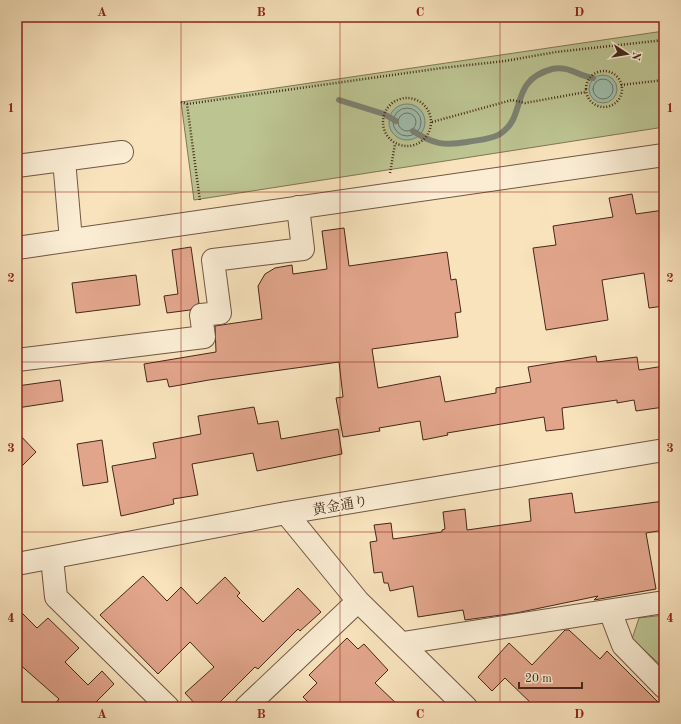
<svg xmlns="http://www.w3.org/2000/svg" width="681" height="724" viewBox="0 0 681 724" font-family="'Old Standard TT','Noto Serif JP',serif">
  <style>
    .green { fill: #bcc492; stroke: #817656 }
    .water { fill: #9ebead; stroke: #7b8272 }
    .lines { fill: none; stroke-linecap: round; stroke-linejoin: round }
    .shore { stroke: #727263; stroke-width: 1 }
    .stream { stroke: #7b8272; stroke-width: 6 }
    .building { fill: #e1a58c; stroke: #462719 }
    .minor-casing { stroke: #725642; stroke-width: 24 }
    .path { stroke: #462719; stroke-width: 2.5; stroke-dasharray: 1 2; stroke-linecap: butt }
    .minor { stroke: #faedd4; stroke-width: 22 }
    .grid { fill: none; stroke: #8f2418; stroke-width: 1; stroke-opacity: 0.55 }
    .labels { text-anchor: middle; stroke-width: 3; stroke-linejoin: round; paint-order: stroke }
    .street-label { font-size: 14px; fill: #462719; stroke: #faedd4 }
    .neatline { fill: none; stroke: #8f2418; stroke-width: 1.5 }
    .grid-label { font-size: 13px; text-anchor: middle; font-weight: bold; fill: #8f2418 }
  </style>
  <rect width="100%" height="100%" fill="#f8e3bd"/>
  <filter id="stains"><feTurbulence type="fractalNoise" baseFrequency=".005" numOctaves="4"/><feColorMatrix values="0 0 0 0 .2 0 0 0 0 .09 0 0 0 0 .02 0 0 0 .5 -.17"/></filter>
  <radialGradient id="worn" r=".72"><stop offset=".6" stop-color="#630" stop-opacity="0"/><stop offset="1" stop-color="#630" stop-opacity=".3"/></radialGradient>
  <path class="green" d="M664 31V127L194 200 181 102Z
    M664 615V668L632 639 639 618Z"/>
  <path class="water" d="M589 89a14 14 0 1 1 28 0a14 14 0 1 1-28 0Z
    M389 122a18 18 0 1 1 36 0a18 18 0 1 1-36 0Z"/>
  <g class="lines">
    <path class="shore" d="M593 89a10 10 0 1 1 20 0a10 10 0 1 1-20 0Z
      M393 122a14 14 0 1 1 28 0a14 14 0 1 1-28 0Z
      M398 122a9 9 0 1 1 18 0a9 9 0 1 1-18 0Z"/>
    <path class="stream" d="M339 100 384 114 396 121
      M413 131C433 144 444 146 467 142 477 140 490 140 500 134 528 116 508 81 552 69 567 65 579 76 593 78"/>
  </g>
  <path class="building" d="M632 194 636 214 664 210V306L649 308 644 273 602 280 608 320 546 330 533 248 556 245 553 226 613 217 609 198Z
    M344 228 349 266 447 252 451 280 456 279 461 312 455 313 458 337 372 349 378 388 440 376 445 402 496 393V388L531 382 528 367 596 356 597 362 637 357 639 370 664 366V407L636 411 634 400 617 403V400L562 408 564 429 546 431 544 417 447 433 448 435 423 440 420 421 379 428 380 431 343 437 336 398 343 397 339 362 209 380 169 387 167 379 147 382 144 364 216 352 215 326 262 319 258 286 265 274 275 268 292 265 293 274 327 269 322 231Z
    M191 247 199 303 190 310 167 313 164 296 178 294 172 250Z
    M136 275 140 305 76 313 72 283Z
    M60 380 63 401 17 408V386Z
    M254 407 258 424 278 421 281 439 338 429 342 454 257 471 253 453 192 464 198 495 173 499 174 504 121 516 112 466 156 458 153 443 201 434 198 416Z
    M17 432 36 452 17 471Z
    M102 440 108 482 83 486 77 444Z
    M572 493 575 513 664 501V530L646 533 656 589 594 600 598 596 516 613 465 620 463 610 418 617 413 586 390 591 388 583H384L382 572 374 573 370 542 377 541 374 525 391 523 393 539 442 532V530L445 529 443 512 465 509 467 530 531 521 529 499Z
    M143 576 167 601 181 587 197 604 225 577 240 593 237 596 263 622 298 588 321 612 300 631 298 629 258 669 255 667 215 707H198L185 693 214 667 190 642 158 674 100 615Z
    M17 608 37 628 48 618 79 648 65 662 88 685 102 671 114 684 91 707H52L59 699 17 662Z
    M565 630H569L600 659 607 651 663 707H535L505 678 492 691 478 677 509 643 532 665Z
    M347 638 358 649 364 644 388 670 375 683 400 707H313L303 697 317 683 309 675Z"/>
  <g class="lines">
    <defs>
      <path id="minor" d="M64 160 71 240
        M17 166 122 152
        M17 248 664 155
        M17 360 204 337 201 315 220 313 213 260 303 249 298 207
        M286 513 358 601 466 707
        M52 558 56 597 168 707
        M17 564 286 513 664 450
        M610 611 623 645 664 687
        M403 643 664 602
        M246 707 358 601"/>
    </defs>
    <use href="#minor" class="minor-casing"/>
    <path class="path" d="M586 89a18 18 0 1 1 36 0a18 18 0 1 1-36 0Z
      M621 85 664 80
      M383 122a24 24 0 1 1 48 0a24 24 0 1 1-48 0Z
      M181 102 187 104 200 201
      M187 104 442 68 505 61 556 52 664 40
      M432 122 512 100 525 103 586 92
      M390 173 395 144"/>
    <use href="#minor" class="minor"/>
  </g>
  <path class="grid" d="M181 17V707M340 17V707M500 17V707M17 192H664M17 362H664M17 532H664"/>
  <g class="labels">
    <g class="street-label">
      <text transform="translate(340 505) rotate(-10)" y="5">黄金通り</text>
    </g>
  </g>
  <rect width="681" height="724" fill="none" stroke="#f8e3bd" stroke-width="44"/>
  <g transform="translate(627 54) rotate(102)" stroke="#faedd4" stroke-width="3" paint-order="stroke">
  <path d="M0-3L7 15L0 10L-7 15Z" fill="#462719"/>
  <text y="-6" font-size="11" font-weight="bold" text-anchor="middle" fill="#462719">N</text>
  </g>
  <path d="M519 682v6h63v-6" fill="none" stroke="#462719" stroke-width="2"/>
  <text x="525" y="682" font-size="12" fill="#462719" stroke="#faedd4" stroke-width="3" paint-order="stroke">20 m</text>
  <rect x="22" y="22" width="637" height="680" class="neatline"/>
  <g class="grid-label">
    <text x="102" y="16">A</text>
    <text x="261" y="16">B</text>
    <text x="420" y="16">C</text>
    <text x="579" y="16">D</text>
    <text x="11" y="112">1</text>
    <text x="670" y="112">1</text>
    <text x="11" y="282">2</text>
    <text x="670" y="282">2</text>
    <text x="11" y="452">3</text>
    <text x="670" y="452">3</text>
    <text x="11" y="622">4</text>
    <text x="670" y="622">4</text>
    <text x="102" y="718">A</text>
    <text x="261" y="718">B</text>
    <text x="420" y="718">C</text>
    <text x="579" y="718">D</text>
  </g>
  <rect width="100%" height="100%" filter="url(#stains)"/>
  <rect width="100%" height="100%" fill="url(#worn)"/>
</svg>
